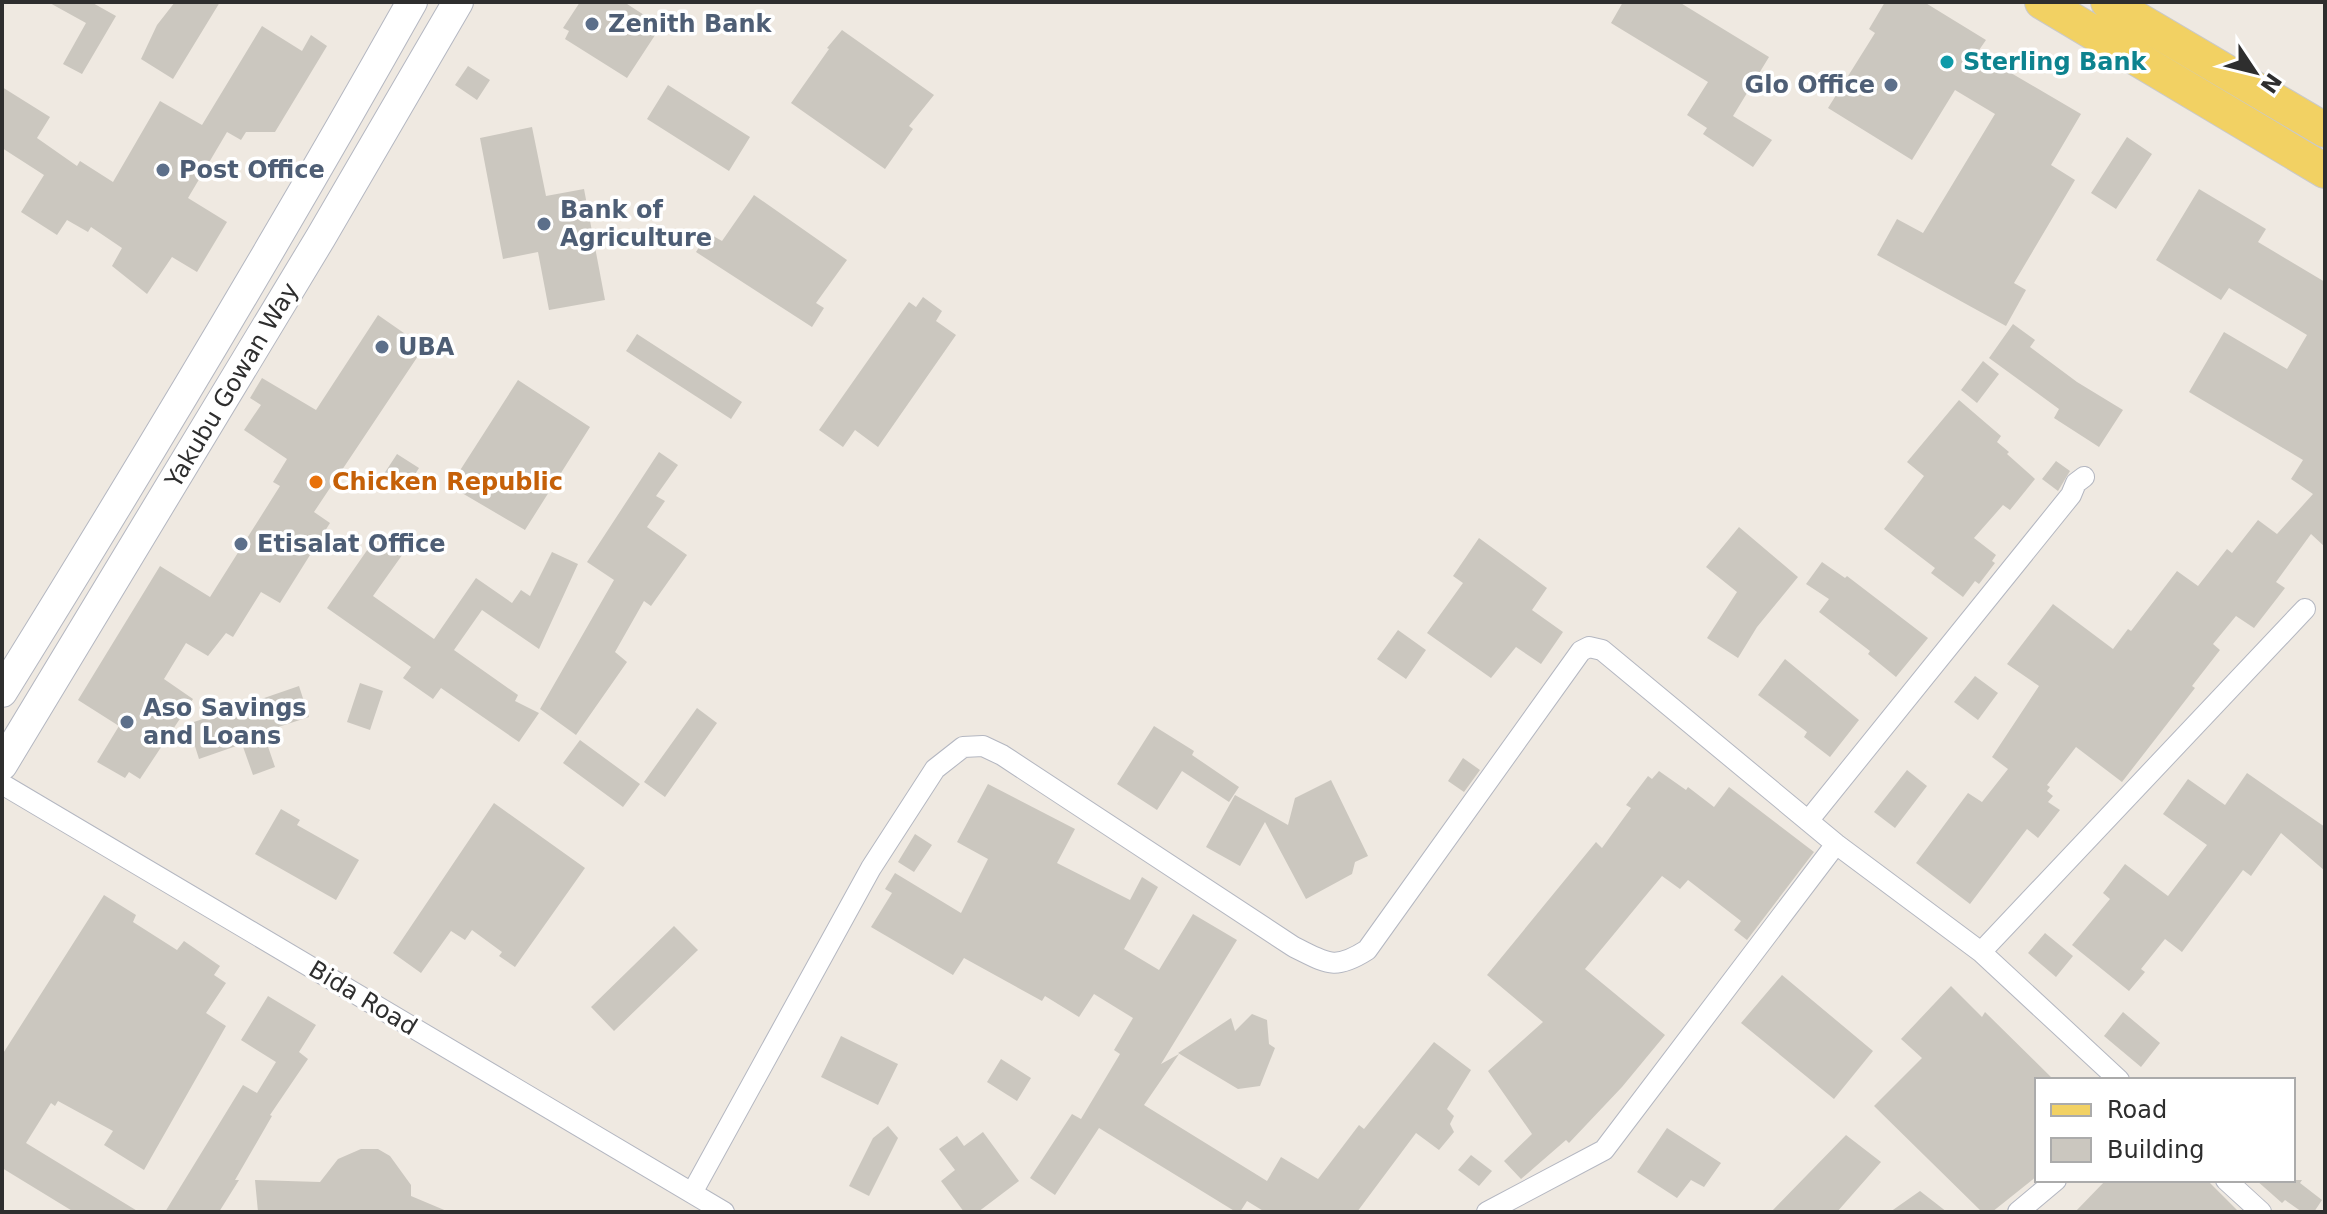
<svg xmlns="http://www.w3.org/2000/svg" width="2327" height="1214" viewBox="0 0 2327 1214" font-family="'DejaVu Sans',sans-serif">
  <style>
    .building { fill: #cbc7bf }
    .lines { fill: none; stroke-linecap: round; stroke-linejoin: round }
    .street-casing { stroke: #b4b7c1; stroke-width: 22 }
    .secondary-casing { stroke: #b4b7c1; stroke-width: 32 }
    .primary-casing { stroke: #c9c9c9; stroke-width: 36 }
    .street { stroke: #fff; stroke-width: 20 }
    .secondary { stroke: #fff; stroke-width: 30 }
    .primary { stroke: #f2d163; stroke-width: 34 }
    .service-dot { fill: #5c6f8a; stroke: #fff; stroke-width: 3 }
    .culture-dot { fill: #0f9aa8; stroke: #fff; stroke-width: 3 }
    .food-dot { fill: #e8710a; stroke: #fff; stroke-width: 3 }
    .labels { text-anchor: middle; stroke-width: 7; stroke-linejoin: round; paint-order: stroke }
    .service-label { font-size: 24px; font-weight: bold; fill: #4e5e75; stroke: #fff; text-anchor: start }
    .culture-label { font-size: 24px; font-weight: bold; fill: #0d838f; stroke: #fff; text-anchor: start }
    .street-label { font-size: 24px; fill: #2e2e2e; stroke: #fff }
    .food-label { font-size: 24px; font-weight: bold; fill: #c56008; stroke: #fff; text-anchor: start }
  </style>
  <rect width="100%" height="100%" fill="#efe9e1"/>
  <path class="building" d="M48 2H91L116 16 82 74 63 64 86 23Z
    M175 2H220L173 79 141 59 157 25Z
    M580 2H624L661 26 627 78 565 39 569 31 563 28Z
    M1623 2H1679L1769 57 1733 116 1772 140 1753 167 1703 134 1707 128 1687 115 1708 82 1611 23Z
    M1885 2H1924L1986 40 1977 53 2081 114 2051 165 2075 180 2014 283 2026 290 2006 326 1877 255 1897 219 1923 233 1995 114 1955 90 1912 160 1828 108 1875 33 1869 29Z
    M262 26 302 51 311 35 327 46 275 132H246L241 140 227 132 188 198 227 222 197 272 172 257 147 294 112 266 122 248 91 227 88 232 67 220 57 235 21 212 44 175 2 148V87L50 117 37 138 77 166 80 161 113 182 160 101 202 125Z
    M842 30 934 95 909 126 913 129 885 169 791 103 829 49 827 48Z
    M468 66 490 80 477 100 455 85Z
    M668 85 750 137 729 171 647 119Z
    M532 127 546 196 584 189 605 300 549 310 538 252 503 259 480 138Z
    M2127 137 2152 154 2116 209 2091 193Z
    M2199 189 2266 229 2258 242 2325 282V547L2311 534 2276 582 2285 588 2254 628 2236 616 2213 644 2220 650 2192 686 2195 688 2122 782 2076 747 2047 785 2050 787 2047 791 2053 796 2048 802 2060 810 2038 838 2027 829 1970 904 1916 863 1968 793 1982 802 2008 769 1992 757 2039 686 2007 664 2053 604 2113 649 2128 629 2131 631 2177 571 2198 586 2227 549 2232 553 2258 520 2277 534 2313 494 2291 479 2303 460 2189 392 2224 332 2287 369 2307 335 2229 288 2221 300 2156 260Z
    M754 195 847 260 816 303 824 308 812 327 696 252 708 233 722 241Z
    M923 297 942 311 936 321 956 335 878 447 855 430 843 447 819 430 909 302 916 307Z
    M378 315 424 347 314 512 330 523 280 603 261 592 233 637 226 633 208 656 186 643 164 679 193 699 140 779 129 772 125 778 97 762 119 726 78 700 160 566 210 597 280 486 273 482 287 459 244 430 261 405 250 398 262 378 316 410Z
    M2013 324 2035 340 2030 347 2077 382 2123 410 2099 447 2054 418 2059 409 1989 358Z
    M637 334 742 402 731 419 626 351Z
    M1983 361 1999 374 1977 403 1961 390Z
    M518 380 590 427 525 530 450 486Z
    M1959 400 2001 436 1997 442 2009 452 2007 454 2035 479 2010 510 2003 505 1974 538 1996 555 1992 561 1995 563 1979 584 1975 581 1963 597 1931 573 1935 568 1884 529 1924 476 1907 462Z
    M659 452 678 465 656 496 665 501 647 527 687 555 651 606 644 601 615 652 627 662 576 735 540 709 614 580 587 562Z
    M397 454 419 468 403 493 380 480Z
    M2056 461 2070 471 2058 491 2042 479Z
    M1739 527 1798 577 1757 627 1738 658 1707 638 1737 592 1706 567Z
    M379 533 405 551 373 596 434 639 476 578 512 603 521 590 530 596 552 552 578 564 539 649 482 610 454 650 518 695 515 701 539 713 519 742 441 688 433 699 403 678 411 667 327 608Z
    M1479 538 1547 588 1532 610 1563 632 1541 664 1516 647 1491 678 1427 633 1463 583 1453 576Z
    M1822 562 1845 578 1847 576 1928 638 1896 677 1868 654 1870 651 1819 612 1829 599 1806 584Z
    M1398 630 1426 650 1406 679 1377 659Z
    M1785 659 1859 720 1830 757 1804 737 1807 732 1758 695Z
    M1975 676 1998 693 1978 720 1954 702Z
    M360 683 383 691 370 730 347 722Z
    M299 686 309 717 263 732 275 767 253 775 242 744 199 759 188 724Z
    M697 708 717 723 665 797 644 782Z
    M1154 726 1194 751 1192 755 1239 787 1229 802 1182 771 1157 810 1117 784Z
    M580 740 640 784 623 807 563 763Z
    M1463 758 1480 770 1464 792 1448 781Z
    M1907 770 1927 786 1895 828 1874 812Z
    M1659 771 1686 790 1688 787 1714 807 1729 787 1814 852 1747 940 1734 930 1741 921 1688 880 1680 889 1662 876 1585 969 1665 1035 1622 1087 1569 1143 1566 1140 1521 1179 1504 1161 1532 1134 1488 1071 1543 1022 1487 975 1596 842 1602 848 1631 808 1626 805 1648 776 1652 779Z
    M2247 773 2325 827V871L2281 833 2251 876 2243 870 2182 952 2165 939 2141 969 2145 972 2129 991 2072 945 2110 899 2103 893 2125 864 2168 896 2207 845 2163 814 2188 779 2225 805Z
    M1331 780 1368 856 1355 862 1352 874 1306 899 1265 822 1240 866 1206 847 1235 795 1288 825 1295 798Z
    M988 784 1075 829 1057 863 1130 900 1142 877 1158 887 1124 949 1159 970 1193 914 1237 940 1161 1064 1179 1054 1144 1105 1267 1181 1281 1157 1318 1179 1359 1125 1364 1129 1434 1042 1471 1070 1447 1109 1454 1116 1450 1124 1454 1132 1439 1150 1416 1133 1357 1212H1265L1247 1201 1240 1212H1236L1099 1128 1055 1195 1030 1178 1072 1114 1081 1119 1120 1054 1114 1050 1133 1018 1094 994 1079 1017 1045 996 1042 1001 964 958 953 975 871 927 892 893 885 889 895 873 961 913 988 859 957 842Z
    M494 803 585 868 515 967 499 956 502 952 472 930 465 940 451 931 421 973 393 953Z
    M281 809 300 820 297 825 359 860 336 900 255 854Z
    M915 834 932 845 914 872 898 862Z
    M104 895 136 915 133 922 177 950 184 941 220 966 214 975 226 983 206 1013 226 1026 144 1170 104 1145 113 1131 58 1101 55 1106 51 1103 26 1143 139 1212H74L2 1168V1055Z
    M674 926 698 950 614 1031 591 1007Z
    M2045 933 2073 956 2056 977 2028 953Z
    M1782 975 1873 1051 1834 1099 1741 1023Z
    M1951 986 1982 1017 1985 1012 2054 1080H2037V1176L1992 1212H1982L1874 1106 1922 1058 1901 1039Z
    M268 996 316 1025 299 1052 308 1059 270 1115 272 1116 235 1180H239L219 1212H165L243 1085 257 1093 276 1062 241 1040Z
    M2123 1012 2160 1043 2141 1067 2104 1036Z
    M1252 1014 1267 1020 1269 1044 1275 1048 1260 1086 1238 1089 1178 1053 1231 1018 1235 1031Z
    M841 1036 898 1064 878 1105 821 1077Z
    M1001 1059 1031 1078 1017 1101 987 1082Z
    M888 1126 898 1138 869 1196 849 1186 873 1138Z
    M1667 1128 1721 1163 1704 1187 1691 1180 1677 1198 1637 1172Z
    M983 1132 1019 1181 978 1212H964L941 1181 955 1170 939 1149 957 1136 964 1146Z
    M1846 1135 1881 1162 1837 1212H1771Z
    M361 1149H378L390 1156 411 1185V1196L449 1212H258L255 1180 320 1182 338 1159Z
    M1471 1155 1492 1171 1479 1186 1458 1170Z
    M2106 1180H2207L2239 1212H2075Z
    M2256 1180H2302L2300 1183 2322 1200 2314 1212H2302L2285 1200 2282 1203Z
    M1920 1191 1947 1212H1890Z"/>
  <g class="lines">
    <defs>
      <path id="street" d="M2 784 724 1212
        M1808 821 2071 495 2076 483 2084 477
        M1981 952 2305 609
        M2226 1180 2261 1212
        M692 1193 871 868 935 769 963 747 983 746 1002 755 1294 947C1327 963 1334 971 1367 950L1581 651 1589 647 1602 650 1836 844 1981 952 2119 1080
        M1487 1212 1604 1150 1836 844
        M2018 1212 2056 1180"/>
      <path id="secondary" d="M2 692C143 465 281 235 412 2
        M2 765 321 237 458 2"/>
      <path id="primary" d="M2042 2 2325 171
        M2108 2 2325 130"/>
    </defs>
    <use href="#street" class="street-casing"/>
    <use href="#secondary" class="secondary-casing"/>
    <use href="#primary" class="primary-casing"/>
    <use href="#street" class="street"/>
    <use href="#secondary" class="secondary"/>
    <use href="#primary" class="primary"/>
  </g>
  <g class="service-dot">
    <circle cx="592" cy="24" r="8"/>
    <circle cx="1891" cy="85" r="8"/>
    <circle cx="163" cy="170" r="8"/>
    <circle cx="544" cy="224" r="8"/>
    <circle cx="382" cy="347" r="8"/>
    <circle cx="241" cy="544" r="8"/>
    <circle cx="127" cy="722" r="8"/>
  </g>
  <circle class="culture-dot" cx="1947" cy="62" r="8"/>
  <circle class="food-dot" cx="316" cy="482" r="8"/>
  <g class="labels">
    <g class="service-label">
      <text x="608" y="32">Zenith Bank</text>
      <text x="1875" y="93" text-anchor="end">Glo Office</text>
      <text x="179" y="178">Post Office</text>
      <text x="560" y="218">Bank of<tspan x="560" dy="28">Agriculture</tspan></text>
      <text x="398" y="355">UBA</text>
      <text x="257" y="552">Etisalat Office</text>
      <text x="143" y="716">Aso Savings<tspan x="143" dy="28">and Loans</tspan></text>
    </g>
    <g class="culture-label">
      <text x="1963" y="70">Sterling Bank</text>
    </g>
    <g class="street-label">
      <text transform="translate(232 385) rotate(-59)" y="8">Yakubu Gowan Way</text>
      <text transform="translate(363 998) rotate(31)" y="8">Bida Road</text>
    </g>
    <g class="food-label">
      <text x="332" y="490">Chicken Republic</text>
    </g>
  </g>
  <rect width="2327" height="1214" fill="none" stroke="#2e2e2e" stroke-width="8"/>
  <rect x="2035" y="1078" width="260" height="104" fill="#ffffff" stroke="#ababab" stroke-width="2"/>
  <rect x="2051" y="1104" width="40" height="12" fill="#f2d163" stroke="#ababab" stroke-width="2"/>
  <text x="2107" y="1118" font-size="24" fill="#2e2e2e">Road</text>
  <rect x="2051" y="1138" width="40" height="24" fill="#cbc7bf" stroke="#ababab" stroke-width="2"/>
  <text x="2107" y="1158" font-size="24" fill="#2e2e2e">Building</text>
  <g transform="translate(2255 72) rotate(125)" stroke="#ffffff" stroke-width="6" paint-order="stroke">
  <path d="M0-6L14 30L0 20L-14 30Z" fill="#2e2e2e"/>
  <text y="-12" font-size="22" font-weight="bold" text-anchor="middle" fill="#2e2e2e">N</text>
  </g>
</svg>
